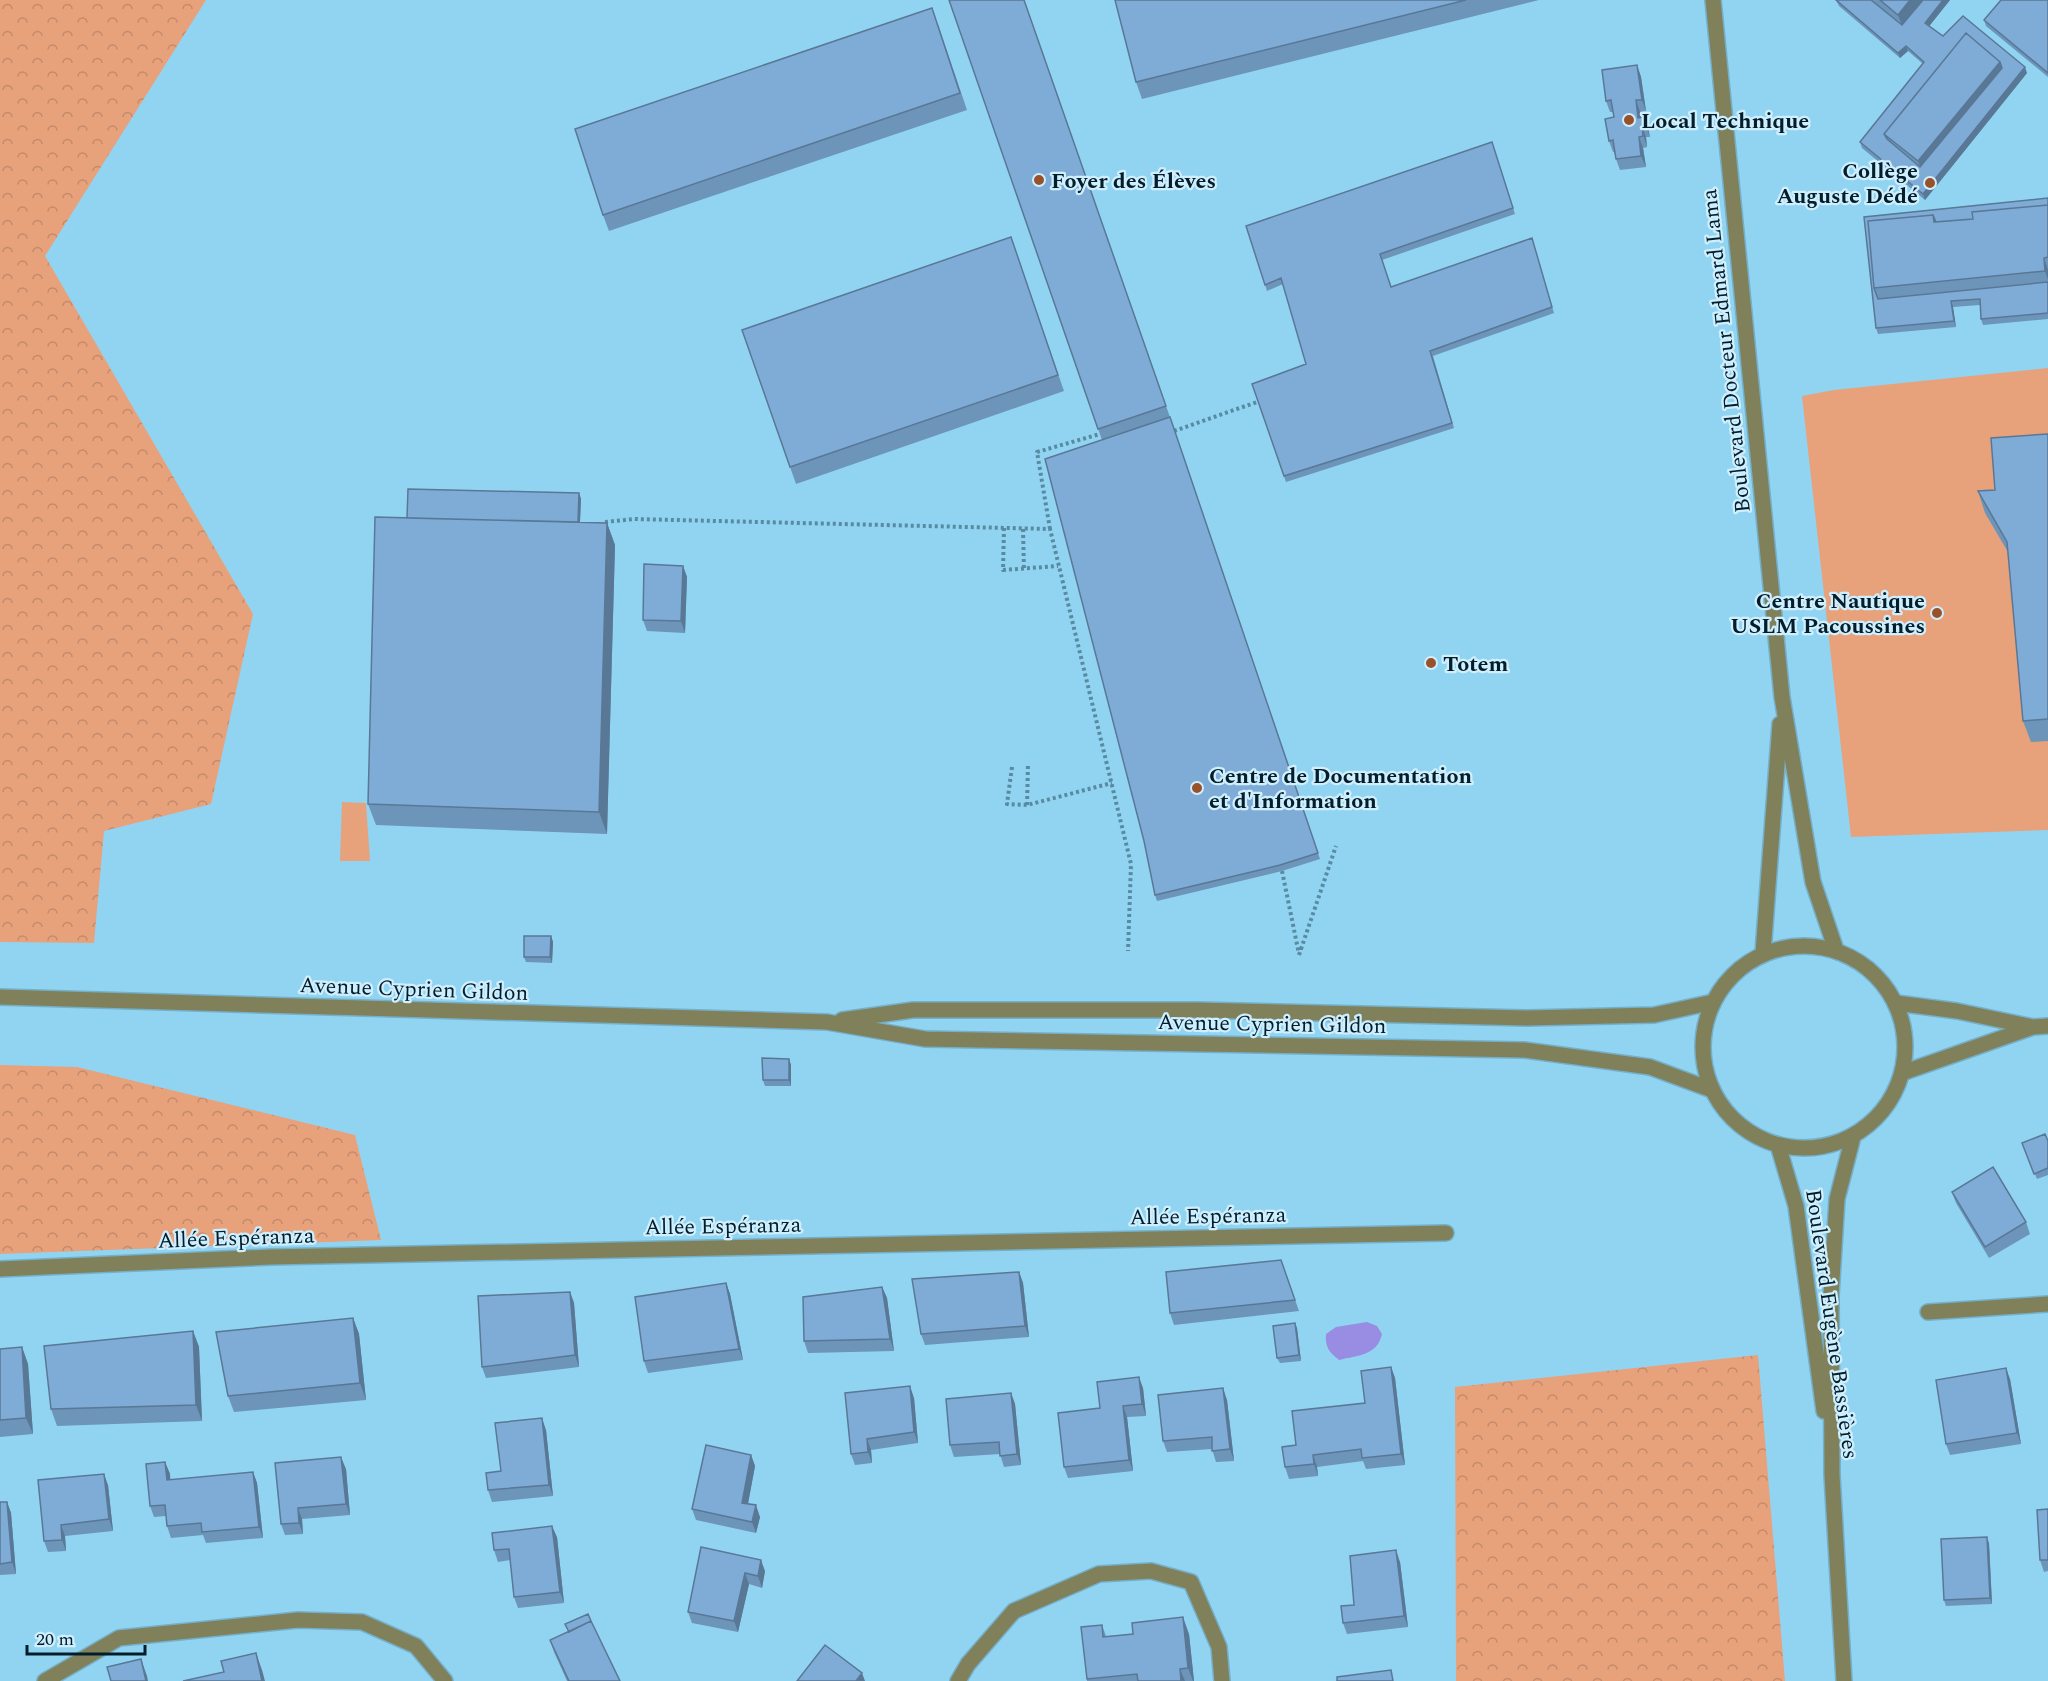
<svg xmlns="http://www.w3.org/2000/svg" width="2048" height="1681" viewBox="0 0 2048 1681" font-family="Spectral,serif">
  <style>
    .forest { fill: url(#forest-crowns) }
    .garden { fill: #e7a17b }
    .water { fill: #988de2 }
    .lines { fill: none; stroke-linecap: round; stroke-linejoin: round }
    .minor-casing { stroke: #75b0ca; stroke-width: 18 }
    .tertiary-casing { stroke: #75b0ca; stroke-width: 18 }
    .path { stroke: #588ba2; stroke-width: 4; stroke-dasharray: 3 3; stroke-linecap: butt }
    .minor { stroke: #80815a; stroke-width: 15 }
    .tertiary { stroke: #80815a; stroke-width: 15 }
    .wall { fill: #6d94b9 }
    .shaded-wall { fill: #597896 }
    .building { fill: #7facd7; stroke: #597896; stroke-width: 1.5; fill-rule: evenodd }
    .poi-dot { fill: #98522a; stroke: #cfefff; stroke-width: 2 }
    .labels { text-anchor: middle; stroke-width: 4.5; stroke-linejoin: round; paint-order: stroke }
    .poi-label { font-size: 22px; font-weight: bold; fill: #031e2a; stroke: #cfefff; text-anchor: start }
    .street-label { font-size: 22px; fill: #031e2a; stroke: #cfefff }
  </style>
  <defs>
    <pattern id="forest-crowns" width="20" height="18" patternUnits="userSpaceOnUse" patternTransform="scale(1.5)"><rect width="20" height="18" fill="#e7a17b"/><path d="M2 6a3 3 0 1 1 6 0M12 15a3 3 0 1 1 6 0" fill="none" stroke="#c48a6a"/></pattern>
  </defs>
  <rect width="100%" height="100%" fill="#91d4f2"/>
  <path class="forest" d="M0 0H206L45 256 253 614 211 804 104 831 94 943 0 942Z
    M0 1065 77 1067 355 1135 381 1240 0 1254Z
    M1758 1355 1785 1681H1456L1455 1387Z"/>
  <path class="garden" d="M2048 368V830L1851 837 1802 396 1834 390Z
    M342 802 366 803 370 861H340Z"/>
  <path class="water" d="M1367 1322 1377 1326 1382 1334C1377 1356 1358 1355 1339 1360 1329 1352 1325 1347 1326 1334L1336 1327Z"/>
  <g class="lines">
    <defs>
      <path id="minor" d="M1896 1003 1957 1011 2033 1027
        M1902 1073 2033 1027 2048 1026
        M0 1269 270 1257 1446 1233
        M1928 1312 2048 1304
        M45 1681 119 1638 298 1620 362 1622 416 1646 445 1681
        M958 1681 968 1664 1014 1611 1099 1574 1151 1571 1191 1582 1219 1647 1222 1681"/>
      <path id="tertiary" d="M1713 0 1782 697 1813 882 1836 950
        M1703 1047a101 101 0 1 1 202 0a101 101 0 1 1-202 0Z
        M1763 953 1780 724
        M0 997 827 1022 925 1039 1524 1050 1650 1067 1712 1090
        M842 1020 913 1010H1197L1528 1018 1654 1015 1713 1002
        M1778 1145 1796 1206 1824 1411
        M1844 1681 1832 1475 1831 1296 1837 1199 1853 1137"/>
    </defs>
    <use href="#minor" class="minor-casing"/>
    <use href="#tertiary" class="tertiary-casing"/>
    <path class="path" d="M1174 431 1257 402
      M605 522 634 519 1050 529 1131 864 1128 951
      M1004 528 1003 570 1058 566
      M1023 529 1024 570
      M1050 529 1037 452 1100 434
      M1012 767 1007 804 1027 805 1112 783
      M1027 805 1028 764
      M1282 871 1299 954
      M1299 955 1336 846"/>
    <use href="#minor" class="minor"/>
    <use href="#tertiary" class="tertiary"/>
  </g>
  <path class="wall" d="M949 0H1024L1172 423 1320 859 1282 871 1157 901 1155 895 1102 440Z
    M1115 0H1539L1142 99 1136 82Z
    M1836 0H1950L1929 26 1943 36 2027 73 1925 200 1862 148 1860 142 1923 64 1908 51 1900 58 1839 6Z
    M2048 0V77L1986 26 1984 20Z
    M938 24 967 110 609 231 603 215Z
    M1637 65 1641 77 1646 111 1640 112 1641 117H1644L1648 128 1650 137H1646L1647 147 1643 148 1646 167 1620 170 1616 159 1614 152H1613L1609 141 1614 117 1613 112H1610L1606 101Z
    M1492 142 1515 214 1382 260 1391 287 1532 238 1554 313 1433 356 1454 428 1286 482 1252 384 1306 364 1283 284 1267 291 1246 226Z
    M2048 198V319L1983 325 1981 319 1980 305 1953 307 1956 327 1878 334 1876 328 1864 217Z
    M1011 237 1064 391 796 484 742 330Z
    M2048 434V741L2031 742 2023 721 2008 552 1985 513 1978 491 1995 490Z
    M579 493 581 499 580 522 607 523 615 545 607 834 376 825 368 804 407 518Z
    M683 566 687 577 685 633 647 631 643 620Z
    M551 936 553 942 552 963 526 962 524 957Z
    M789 1059 791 1065V1086H765L763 1080Z
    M2048 1141V1175L2037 1179 2022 1143Z
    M1952 1192 2026 1222 2030 1234 1989 1258 1956 1203Z
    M1281 1260 1299 1311 1174 1325 1170 1313Z
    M1019 1272 1023 1283 1029 1337 925 1345 921 1334Z
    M726 1283 730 1294 743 1360 648 1373 644 1361Z
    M882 1287 887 1298 894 1351 808 1353 804 1341Z
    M570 1292 574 1303 579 1367 486 1378 482 1367Z
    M353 1318 359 1334 366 1400 234 1412 228 1396Z
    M1297 1328 1301 1361 1280 1363 1277 1358Z
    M193 1331 199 1347 202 1421 57 1426 51 1409Z
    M22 1347 28 1364 33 1434 0 1437V1349Z
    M1391 1367 1395 1378 1405 1465 1366 1469 1363 1461 1317 1467 1318 1476 1289 1479 1285 1467 1365 1403Z
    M2010 1379 2021 1444 1950 1455 1946 1444Z
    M1143 1388 1146 1416 1127 1417 1133 1471 1068 1478 1064 1467 1100 1408Z
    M845 1393 914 1398 918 1443 871 1450 872 1463 855 1465 851 1454Z
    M1011 1393 1015 1404 1021 1465 1004 1467 1000 1454 954 1457 950 1445Z
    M1227 1400 1234 1461 1216 1462 1212 1449 1167 1452 1163 1441Z
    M546 1430 553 1496 492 1502 488 1490 501 1471Z
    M751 1455 755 1466 748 1504 760 1517 756 1533 696 1520 692 1509Z
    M165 1462 170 1474V1480L253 1472 257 1483 263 1538 206 1543 203 1535 171 1538 167 1526 166 1516 154 1517 150 1506Z
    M275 1463 346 1469 350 1515 302 1519 303 1534 285 1535 281 1524Z
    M38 1480 108 1485 113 1531 65 1536 66 1551 48 1552 44 1541Z
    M0 1502H7L11 1513 16 1574 0 1575Z
    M2048 1509V1571L2044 1572 2040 1560Z
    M557 1537 564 1603 518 1608 514 1597 510 1560 498 1562 494 1550Z
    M1989 1543 1992 1604 1946 1606 1944 1600Z
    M701 1547 765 1571 762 1588 749 1584 738 1632 692 1623 688 1612Z
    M1400 1562 1408 1627 1347 1634 1343 1623 1354 1605Z
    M1102 1625 1106 1636 1189 1634 1194 1681H1087V1679Z
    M550 1640 620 1681H567L554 1652Z"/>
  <path class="shaded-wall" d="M1910 0H1930L1904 31 1898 15Z
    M1943 0H1950L1927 29 1925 23Z
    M1906 46 1908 51 1900 58 1898 53Z
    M2000 62 2004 73 1922 172 1918 161Z
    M1637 65 1641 77 1646 111 1642 100Z
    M2025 67 2027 73 1925 200 1923 194Z
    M1636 100 1640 112 1642 127 1646 137 1647 147 1638 118Z
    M1644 117 1648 128 1650 137 1646 126Z
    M1639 137 1643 148 1646 167 1641 156Z
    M2044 258 2048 270V280L2045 271Z
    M1951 301 1953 307 1956 327 1954 321Z
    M579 493 581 499 579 543 577 537Z
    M607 523 615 545 607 834 599 812Z
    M683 566 687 577 685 633 681 621Z
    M551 936 553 942 552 963 550 957Z
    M789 1059 791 1065V1086L789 1080Z
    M1019 1272 1023 1283 1029 1337 1025 1326Z
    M726 1283 730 1294 743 1360 739 1349Z
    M882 1287 887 1298 894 1351 890 1339Z
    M570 1292 574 1303 579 1367 575 1355Z
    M353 1318 359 1334 366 1400 360 1383Z
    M1295 1323 1297 1328 1301 1361 1299 1355Z
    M193 1331 199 1347 202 1421 196 1405Z
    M22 1347 28 1364 33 1434 26 1418Z
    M1391 1367 1395 1378 1405 1465 1401 1454Z
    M2006 1368 2010 1379 2021 1444 2017 1433Z
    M1139 1377 1143 1388 1146 1416 1142 1404Z
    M910 1386 914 1398 918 1443 914 1432Z
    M1223 1388 1227 1400 1234 1461 1230 1449Z
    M1011 1393 1015 1404 1021 1465 1017 1454Z
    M1123 1406 1127 1417 1133 1471 1129 1460Z
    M542 1418 546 1430 553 1496 549 1485Z
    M867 1439 871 1450 872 1463 868 1452Z
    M751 1455 755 1466 746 1514 742 1503Z
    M1313 1455 1317 1467 1318 1476 1314 1464Z
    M341 1457 346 1469 350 1515 346 1504Z
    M165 1462 170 1474 171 1491 167 1480Z
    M253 1472 257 1483 263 1538 259 1527Z
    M104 1474 108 1485 113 1531 109 1519Z
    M7 1502 11 1513 16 1574 12 1562Z
    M756 1505 760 1517 756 1533 752 1522Z
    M298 1508 302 1519 303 1534 299 1523Z
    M61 1525 65 1536 66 1551 62 1540Z
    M552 1526 557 1537 564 1603 560 1592Z
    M1987 1537 1989 1543 1992 1604 1990 1598Z
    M1396 1550 1400 1562 1408 1627 1404 1616Z
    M761 1560 765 1571 762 1588 758 1576Z
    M745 1573 749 1584 738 1632 734 1621Z
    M1183 1617 1189 1634 1194 1681H1193L1188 1668Z
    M256 1653 262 1670 265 1681H262Z
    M141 1659 147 1676 148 1681H146Z
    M1180 1669 1185 1681H1181Z
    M862 1673 865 1681H856Z"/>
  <path class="building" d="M949 0H1024L1166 406 1098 429Z
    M1115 0H1466L1136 82Z
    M1836 0H1871L1902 25 1923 0H1943L1925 23 1943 36 1963 16 2025 67 1923 194 1860 142 1924 62 1906 46 1898 53ZM1966 33 2000 62 2002 68 1920 167 1887 139 1884 134Z
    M1880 0H1910L1898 15Z
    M2001 0H2048V73L1984 20Z
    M932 8 960 93 603 215 575 129Z
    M1966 33 2000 62 1918 161 1884 134Z
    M1637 65 1642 100H1636L1638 118 1644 117 1646 126H1642L1643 136 1639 137 1641 156 1616 159 1613 140 1609 141 1605 119 1614 117 1611 100 1606 101 1602 70Z
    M1492 142 1513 208 1380 254 1391 287 1532 238 1552 307 1430 351 1452 423 1284 476 1252 384 1306 364 1281 278 1265 285 1246 226Z
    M2048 198V205L1972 212 1973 219 1936 222 1933 215 1868 221 1874 288 1878 299 2048 282V313L1981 319 1980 299 1951 301 1954 321 1876 328 1864 217Z
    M2048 205V257L2044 258 2045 271 1874 288 1868 221 1933 215 1934 222 1973 219 1972 212Z
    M1011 237 1058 375 790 467 742 330Z
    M1170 417 1318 853 1280 865 1155 895 1144 841 1045 459Z
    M2048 434V719L2023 721 2007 542 1978 491 1995 490 1991 438Z
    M408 489 579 493 578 522 407 518Z
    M375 517 607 523 599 812 368 804Z
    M644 564 683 566 681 621 643 620Z
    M524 936H551L550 957H524Z
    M762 1058 789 1059V1080H763Z
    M2045 1134 2048 1141V1168L2034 1174 2022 1143Z
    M1993 1167 2026 1222 1985 1247 1952 1192Z
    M1281 1260 1295 1300 1170 1313 1166 1272Z
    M1019 1272 1025 1326 921 1334 912 1279Z
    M726 1283 739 1349 644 1361 635 1297Z
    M882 1287 890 1339 804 1341 803 1297Z
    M570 1292 575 1355 482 1367 478 1296Z
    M353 1318 360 1383 228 1396 216 1332Z
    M1295 1323 1299 1355 1277 1358 1273 1326Z
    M193 1331 196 1405 51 1409 44 1346Z
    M22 1347 26 1418 0 1420V1349Z
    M1391 1367 1401 1454 1362 1458 1361 1449 1313 1455 1314 1464 1285 1467 1282 1447 1296 1445 1292 1411 1365 1403 1361 1371Z
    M2006 1368 2017 1433 1946 1444 1936 1380Z
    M1139 1377 1142 1404 1123 1406 1129 1460 1064 1467 1058 1413 1100 1408 1097 1382Z
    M910 1386 914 1432 867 1439 868 1452 851 1454 845 1393Z
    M1223 1388 1230 1449 1212 1451V1437L1163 1441 1158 1395Z
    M1011 1393 1017 1454 1000 1456 999 1442 950 1445 946 1399Z
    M542 1418 549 1485 488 1490 486 1473 501 1471 495 1423Z
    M706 1445 751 1455 742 1503 756 1505 752 1522 692 1509Z
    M341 1457 346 1504 298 1508 299 1523 281 1524 275 1463Z
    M165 1462 167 1480 253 1472 259 1527 202 1532 201 1523 167 1526 165 1505 150 1506 146 1464Z
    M104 1474 109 1519 61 1525 62 1540 44 1541 38 1480Z
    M0 1502H7L12 1562 0 1564Z
    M2048 1509V1560H2040L2037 1510Z
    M552 1526 560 1592 514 1597 509 1549 494 1550 492 1533Z
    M1987 1537 1990 1598 1944 1600 1941 1539Z
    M701 1547 761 1560 758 1576 745 1573 734 1621 688 1612Z
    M1396 1550 1404 1616 1343 1623 1341 1606 1354 1605 1350 1556Z
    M588 1614 591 1621 569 1632 565 1624Z
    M1183 1617 1188 1668 1180 1669 1181 1681H1138L1137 1674 1087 1679 1081 1627 1102 1625 1103 1637 1133 1634 1132 1623Z
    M591 1621 620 1681H569L550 1640Z
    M825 1645 862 1673 856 1681H797Z
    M256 1653 262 1681H183L224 1672 221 1661Z
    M141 1659 146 1681H111L107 1667Z
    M1391 1670 1393 1681H1337V1677Z"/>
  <g class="poi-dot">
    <circle cx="1629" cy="120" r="6"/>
    <circle cx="1039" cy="180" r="6"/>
    <circle cx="1930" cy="183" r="6"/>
    <circle cx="1937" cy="613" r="6"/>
    <circle cx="1431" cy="663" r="6"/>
    <circle cx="1197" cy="788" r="6"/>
  </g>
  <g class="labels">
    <g class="poi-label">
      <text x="1641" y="128">Local Technique</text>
      <text x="1918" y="178" text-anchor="end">Collège<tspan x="1918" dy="25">Auguste Dédé</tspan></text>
      <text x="1051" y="188">Foyer des Élèves</text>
      <text x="1925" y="608" text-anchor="end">Centre Nautique<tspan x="1925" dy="25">USLM Pacoussines</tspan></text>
      <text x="1443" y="671">Totem</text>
      <text x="1209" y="783">Centre de Documentation<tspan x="1209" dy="25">et d'Information</tspan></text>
    </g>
    <g class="street-label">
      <text transform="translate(1725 351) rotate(-96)" y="8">Boulevard Docteur Edmard Lama</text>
      <text transform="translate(414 988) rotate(2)" y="8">Avenue Cyprien Gildon</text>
      <text transform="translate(1272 1023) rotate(1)" y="8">Avenue Cyprien Gildon</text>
      <text transform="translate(1208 1215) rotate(-1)" y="8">Allée Espéranza</text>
      <text transform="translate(723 1225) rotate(-1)" y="8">Allée Espéranza</text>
      <text transform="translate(236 1237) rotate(-2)" y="8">Allée Espéranza</text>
      <text transform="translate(1833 1324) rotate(82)" y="8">Boulevard Eugène Bassières</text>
    </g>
  </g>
  <path d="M27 1645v9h118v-9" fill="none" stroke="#031e2a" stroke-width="3"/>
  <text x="36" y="1645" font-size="18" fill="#031e2a" stroke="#cfefff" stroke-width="4.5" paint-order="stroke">20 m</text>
</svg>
